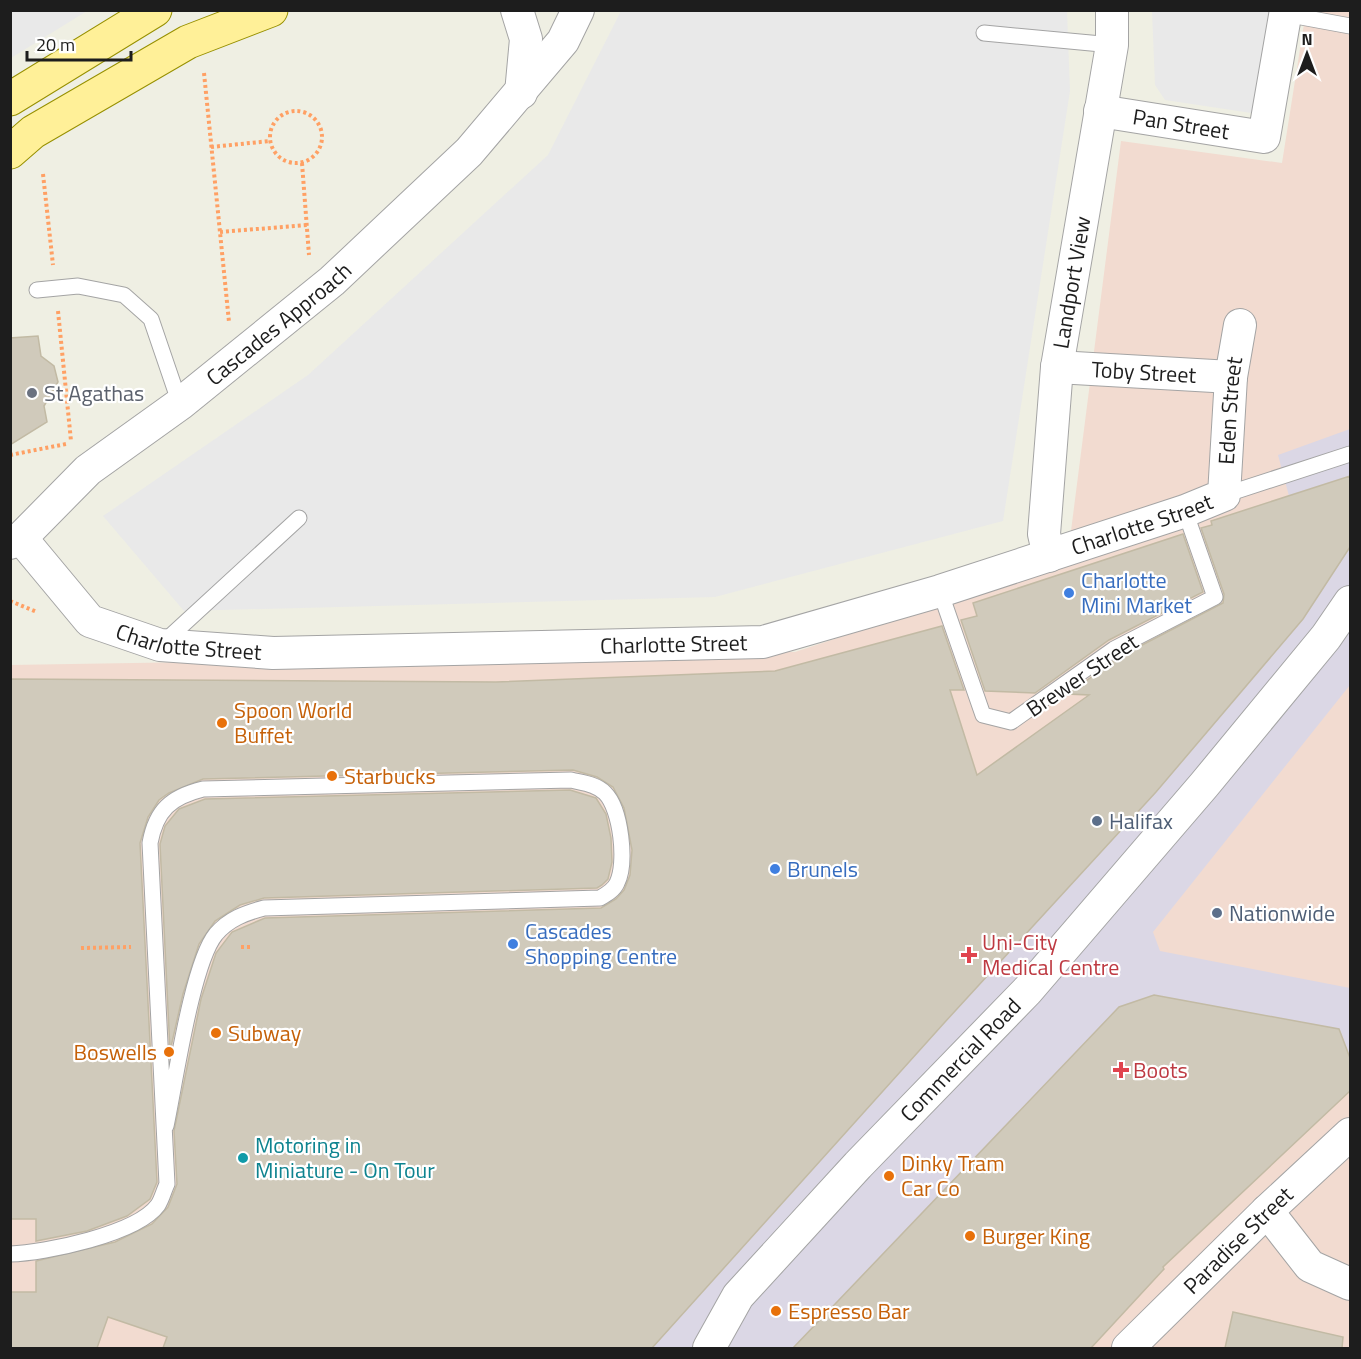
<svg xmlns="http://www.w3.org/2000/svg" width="1361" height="1359" viewBox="0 0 1361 1359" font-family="'Titillium Web',sans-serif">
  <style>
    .commercial { fill: #f2dbd0 }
    .parking { fill: #e9e9e9 }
    .plaza { fill: #dbd7e5 }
    .building { fill: #d0cabb; stroke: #c2baa4; stroke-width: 1.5 }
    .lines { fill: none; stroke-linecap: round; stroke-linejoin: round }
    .lane-casing { stroke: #a4a4a4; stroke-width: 17 }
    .street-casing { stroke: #a4a4a4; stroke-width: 34 }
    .primary-casing { stroke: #979000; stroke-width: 35 }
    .path { stroke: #ffa064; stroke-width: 4; stroke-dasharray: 3 3; stroke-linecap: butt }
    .lane { stroke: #fff; stroke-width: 15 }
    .street { stroke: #fff; stroke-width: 32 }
    .primary { stroke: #fff098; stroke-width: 33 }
    .worship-dot { fill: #6b7280; stroke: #fff; stroke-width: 2 }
    .shop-dot { fill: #3f7fe0; stroke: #fff; stroke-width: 2 }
    .food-dot { fill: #e8710a; stroke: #fff; stroke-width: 2 }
    .service-dot { fill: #5c6f8a; stroke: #fff; stroke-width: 2 }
    .health-dot { fill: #e0444e; stroke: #fff; stroke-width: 2 }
    .culture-dot { fill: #0f9aa8; stroke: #fff; stroke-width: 2 }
    .labels { text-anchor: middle; stroke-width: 4.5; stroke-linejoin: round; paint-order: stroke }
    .street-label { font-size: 22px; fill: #1d1d1d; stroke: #fff }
    .worship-label { font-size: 22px; fill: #5b616d; stroke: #fff; text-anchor: start }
    .shop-label { font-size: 22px; fill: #366cbe; stroke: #fff; text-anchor: start }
    .food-label { font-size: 22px; fill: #c56008; stroke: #fff; text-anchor: start }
    .service-label { font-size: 22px; fill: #4e5e75; stroke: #fff; text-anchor: start }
    .health-label { font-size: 22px; fill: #be3a42; stroke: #fff; text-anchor: start }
    .culture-label { font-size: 22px; fill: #0d838f; stroke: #fff; text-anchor: start }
  </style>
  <rect width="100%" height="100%" fill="#efefe3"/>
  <path class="commercial" d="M1306 11H1350V1348H11L10 665 795 652 1067 562 1121 141 1282 163Z"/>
  <path class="parking" d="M11 10H87V11L11 58Z
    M621 11H1067L1070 91 1003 521 715 597 184 611 103 516 308 375 548 155Z
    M1152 11H1270L1258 114 1165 100 1155 85Z"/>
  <path class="plaza" d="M1350 429V476L1289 496 1278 455Z
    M1350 547V685L1153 932 1160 951 1350 988V1058L1339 1029 1154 995 1119 1007 793 1348H652L945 1022 1156 792 1303 619Z"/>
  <path class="building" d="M38 336 41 356 54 366 58 382 44 406 47 422 10 445V338Z
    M1350 476V547L1303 619 1156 792 945 1022 652 1348H163L167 1337 108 1317 97 1348H10V1292H36V1261L115 1242 152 1224 168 1207 177 1184 174 1131 201 999 216 953 232 932 265 918 601 908 616 899 624 890 630 875 632 850 624 808 613 787 597 777 573 770 203 779 169 793 159 800 148 817 140 843 157 1182 150 1199 127 1216 87 1231 36 1241V1219H10V679L496 682 775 671 942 626 964 690H950L977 775 1089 695 1068 694 1119 657 1223 603 1224 594 1201 528 1212 525 1211 521Z
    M1183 534 1203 592 1109 640 1035 693 985 691 961 620 977 616 973 603Z
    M570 790 596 798 606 814 611 838 612 862 608 879 602 885 597 888 264 898 240 905 215 921 199 944 183 994 170 1051 160 844 165 826 179 809 205 799Z
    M1154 995 1339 1029 1350 1058V1091L1163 1267 1164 1269 1091 1348H793L1119 1007Z
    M1233 1312 1343 1337 1342 1348H1225Z"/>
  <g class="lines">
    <defs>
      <path id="lane" d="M1285 14 1350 26
        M984 33 1112 45
        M37 290 78 286 124 295 151 319 180 404
        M1224 495 1350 454
        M940 591 983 715 1011 722 1114 649 1215 597 1185 511
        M163 643 299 518
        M10 1254C45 1253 137 1234 158 1205 162 1199 164 1190 167 1184L150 843C156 810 171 797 203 789L571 780C583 783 596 784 605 793 621 809 627 863 617 883 614 890 607 894 600 898L264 908C245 913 229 919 216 934 192 963 175 1084 166 1126"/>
      <g id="street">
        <path d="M517 10 526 39 521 93"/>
        <path id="s1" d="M1100 111 1264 137 1286 10"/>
        <path id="s2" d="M1057 367 1231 377"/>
        <path id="s3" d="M21 538 90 621 160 645 273 653 763 642 940 591 1185 511 1224 495 1231 377 1240 325"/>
        <path id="s4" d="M10 543 21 538 88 470 180 404 332 281 469 152 563 41 578 10"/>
        <path id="s5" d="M1049 556 1044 534 1057 367 1112 45V10"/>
        <path d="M1267 1211 1310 1266 1350 1284"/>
        <path id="s6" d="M709 1348 738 1296 858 1165 1027 991 1204 785 1326 637 1350 602"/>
        <path id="s7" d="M1128 1348 1267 1211 1350 1134"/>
      </g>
      <path id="primary" d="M10 99 155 10
        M10 152 33 132 188 42 271 10"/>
    </defs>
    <use href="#lane" class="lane-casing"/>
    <use href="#street" class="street-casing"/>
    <use href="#primary" class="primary-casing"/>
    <path class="path" d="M204 73 229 322
      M270 137a26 26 0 1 1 52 0a26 26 0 1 1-52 0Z
      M211 147 270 141
      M302 163 309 255
      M43 174 53 265
      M220 232 307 225
      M58 311 71 441
      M10 455 66 444
      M10 601 37 612
      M241 947H251
      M81 948 131 947"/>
    <use href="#lane" class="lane"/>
    <use href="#street" class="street"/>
    <use href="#primary" class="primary"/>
  </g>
  <circle class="worship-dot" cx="32" cy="393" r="6"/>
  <g class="shop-dot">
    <circle cx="1069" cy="593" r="6"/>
    <circle cx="775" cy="869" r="6"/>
    <circle cx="513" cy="944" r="6"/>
  </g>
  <g class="food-dot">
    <circle cx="222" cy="723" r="6"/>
    <circle cx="332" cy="776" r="6"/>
    <circle cx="216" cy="1033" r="6"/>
    <circle cx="169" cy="1052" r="6"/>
    <circle cx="889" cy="1176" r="6"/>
    <circle cx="970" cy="1236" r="6"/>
    <circle cx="776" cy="1311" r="6"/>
  </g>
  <g class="service-dot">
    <circle cx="1097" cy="821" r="6"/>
    <circle cx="1217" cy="913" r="6"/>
  </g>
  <g class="health-dot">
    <path d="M966 946h6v6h6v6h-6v6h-6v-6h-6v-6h6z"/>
    <path d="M1118 1061h6v6h6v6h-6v6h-6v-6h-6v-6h6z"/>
  </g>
  <circle class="culture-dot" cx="243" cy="1158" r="6"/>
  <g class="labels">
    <g class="street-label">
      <text dy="8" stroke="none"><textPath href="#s1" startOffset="82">Pan Street</textPath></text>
      <text dy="8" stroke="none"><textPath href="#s5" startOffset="276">Landport View</textPath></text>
      <text dy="8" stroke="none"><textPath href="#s4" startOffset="348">Cascades Approach</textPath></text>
      <text dy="8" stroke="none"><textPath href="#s2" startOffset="87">Toby Street</textPath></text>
      <text dy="8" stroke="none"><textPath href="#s3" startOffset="1354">Eden Street</textPath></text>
      <text dy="8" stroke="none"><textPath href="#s3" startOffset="1182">Charlotte Street</textPath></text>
      <text dy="8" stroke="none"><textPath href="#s3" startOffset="210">Charlotte Street</textPath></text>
      <text dy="8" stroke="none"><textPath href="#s3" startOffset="696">Charlotte Street</textPath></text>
      <text transform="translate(1082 675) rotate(-34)" y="8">Brewer Street</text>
      <text dy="8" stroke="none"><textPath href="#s6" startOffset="384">Commercial Road</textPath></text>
      <text dy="8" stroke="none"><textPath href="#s7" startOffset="154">Paradise Street</textPath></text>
    </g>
    <g class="worship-label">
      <text x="44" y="401">St Agathas</text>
    </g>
    <g class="shop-label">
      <text x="1081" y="588">Charlotte<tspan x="1081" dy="25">Mini Market</tspan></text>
      <text x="787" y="877">Brunels</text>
      <text x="525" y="939">Cascades<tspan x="525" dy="25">Shopping Centre</tspan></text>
    </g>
    <g class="food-label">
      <text x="234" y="718">Spoon World<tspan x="234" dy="25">Buffet</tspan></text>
      <text x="344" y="784">Starbucks</text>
      <text x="228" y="1041">Subway</text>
      <text x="157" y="1060" text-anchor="end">Boswells</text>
      <text x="901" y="1171">Dinky Tram<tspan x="901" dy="25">Car Co</tspan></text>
      <text x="982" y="1244">Burger King</text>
      <text x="788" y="1319">Espresso Bar</text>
    </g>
    <g class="service-label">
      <text x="1109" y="829">Halifax</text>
      <text x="1229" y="921">Nationwide</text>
    </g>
    <g class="health-label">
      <text x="982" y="950">Uni-City<tspan x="982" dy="25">Medical Centre</tspan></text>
      <text x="1133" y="1078">Boots</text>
    </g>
    <g class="culture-label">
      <text x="255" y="1153">Motoring in<tspan x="255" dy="25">Miniature - On Tour</tspan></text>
    </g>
  </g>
  <rect width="1361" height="1359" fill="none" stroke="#1d1d1d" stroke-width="24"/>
  <g transform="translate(1307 54)" stroke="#ffffff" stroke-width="4.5" paint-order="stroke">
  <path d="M0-4.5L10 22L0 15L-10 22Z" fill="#1d1d1d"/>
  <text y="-9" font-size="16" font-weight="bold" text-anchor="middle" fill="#1d1d1d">N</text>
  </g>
  <path d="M27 51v9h104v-9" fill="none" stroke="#1d1d1d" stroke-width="3"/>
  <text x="36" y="51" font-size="18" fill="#1d1d1d" stroke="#ffffff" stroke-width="4.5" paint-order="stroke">20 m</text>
</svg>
